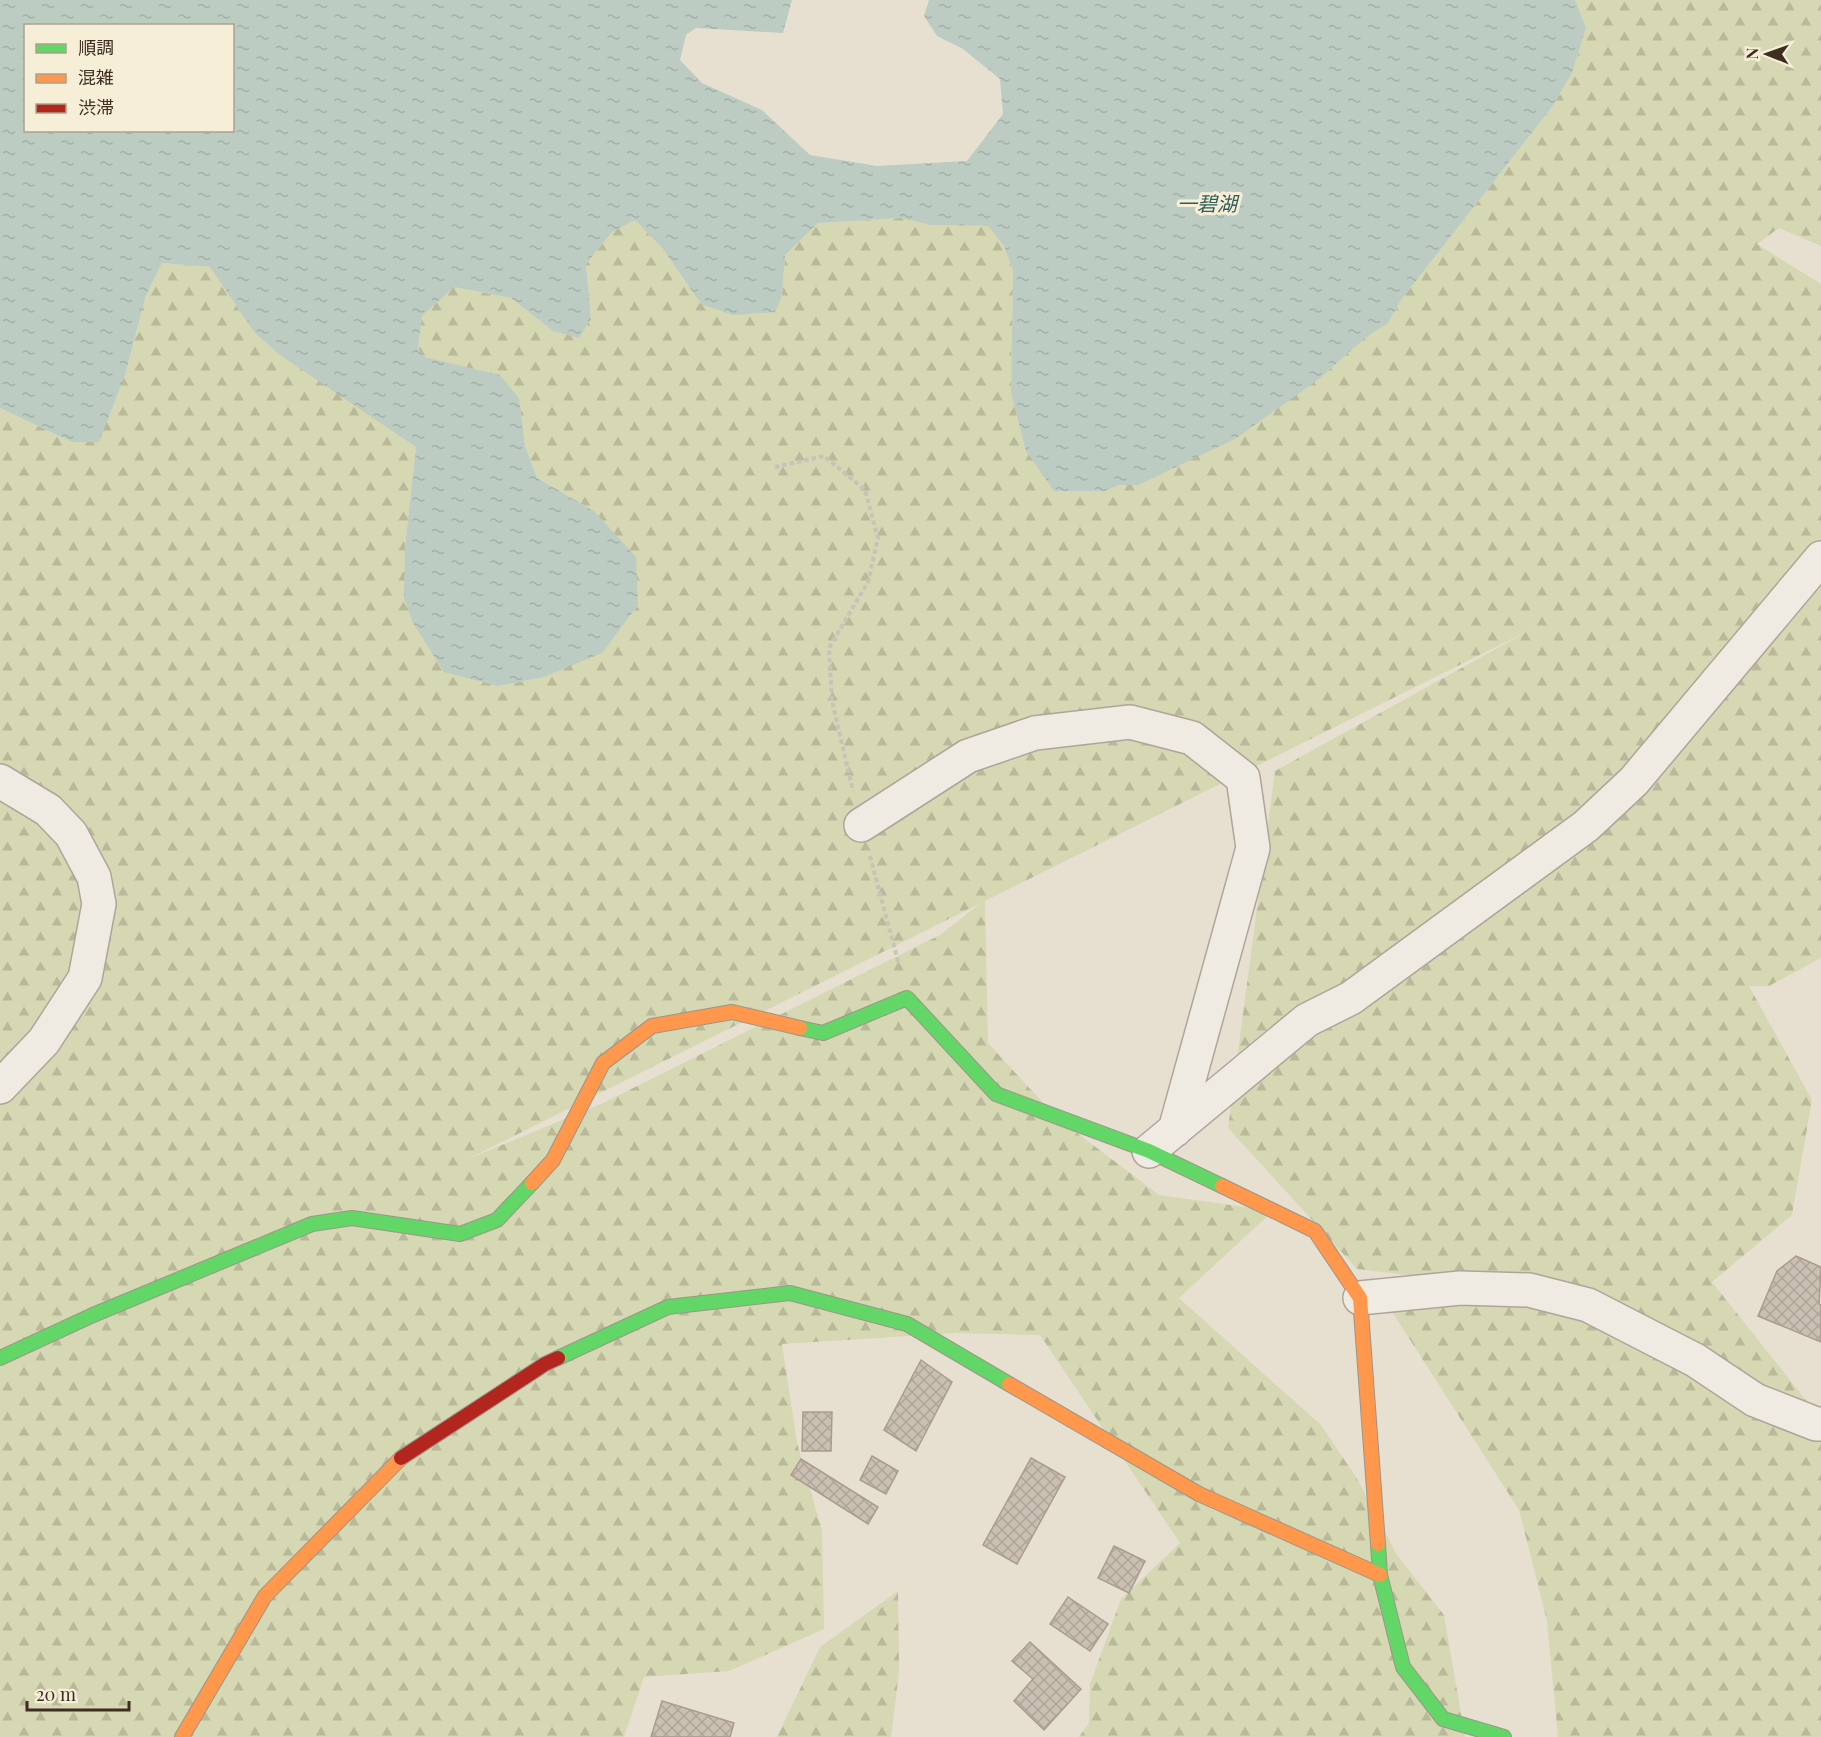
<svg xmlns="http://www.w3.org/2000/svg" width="1821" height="1737" viewBox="0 0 1821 1737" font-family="'Playfair Display','Noto Sans JP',serif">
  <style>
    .forest { fill: url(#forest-firs); fill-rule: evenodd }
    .water { fill: url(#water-ripples); fill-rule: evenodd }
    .building { fill: url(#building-cross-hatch); stroke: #a89c90; stroke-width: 1.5 }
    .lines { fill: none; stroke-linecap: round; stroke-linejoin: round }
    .street-casing { stroke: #ada599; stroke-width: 36 }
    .fast-casing { stroke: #9c958a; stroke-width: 16 }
    .slow-casing { stroke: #9c958a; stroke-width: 16 }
    .jam-casing { stroke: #9c958a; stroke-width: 16 }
    .path { stroke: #c8c2b9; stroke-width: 4; stroke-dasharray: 4.5 3; stroke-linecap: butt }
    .street { stroke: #efebe3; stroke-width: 33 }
    .fast { stroke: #63d668; stroke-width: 14 }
    .slow { stroke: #ff974d; stroke-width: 14 }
    .jam { stroke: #b3261e; stroke-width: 14 }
    .labels { text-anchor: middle; stroke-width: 6; stroke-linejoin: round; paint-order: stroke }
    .water-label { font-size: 20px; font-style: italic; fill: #2f5d5a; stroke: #f7eed8 }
  </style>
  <defs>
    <pattern id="forest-firs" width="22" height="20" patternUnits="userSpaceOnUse" patternTransform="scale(1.5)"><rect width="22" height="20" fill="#d6d7b3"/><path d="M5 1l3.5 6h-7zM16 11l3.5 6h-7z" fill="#b9b99a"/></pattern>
    <pattern id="water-ripples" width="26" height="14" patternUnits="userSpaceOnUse" patternTransform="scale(1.5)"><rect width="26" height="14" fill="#bcccc2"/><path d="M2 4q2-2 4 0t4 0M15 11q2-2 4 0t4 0" fill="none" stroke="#a2b0a6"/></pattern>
    <pattern id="building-cross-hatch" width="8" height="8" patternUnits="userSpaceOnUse" patternTransform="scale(1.5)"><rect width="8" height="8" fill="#cbbfb2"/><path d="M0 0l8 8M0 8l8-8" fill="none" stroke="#afa499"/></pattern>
  </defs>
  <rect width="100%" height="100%" fill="#e7e0d1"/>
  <path class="forest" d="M1575 0H1821V246L1779 228 1757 244 1821 284V958L1769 986H1749L1812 1100 1792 1215 1712 1282 1821 1419V1737H1558L1547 1621 1519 1510 1382 1296 1524 1289 1357 1269 1228 1128 1275 771 1532 629 985 901 988 1043 1056 1117 1159 1195 1273 1211 1179 1298 1321 1425 1356 1477 1397 1555 1444 1615 1465 1737H1079L1089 1723 1090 1684 1121 1599 1180 1543 1040 1335 956 1333 782 1344 797 1443 822 1531 824 1629 729 1671 644 1677 624 1737H0V408L72 442 125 375 146 295 162 263 211 267 254 332 416 447 405 546 498 686 544 677 602 652 638 605 594 511 537 478 525 446 519 398 500 375 424 358 418 348 422 316 454 287 511 298 553 331 591 319 586 264 612 232 635 220 663 249 701 304 782 296 785 255 818 223 901 218 930 225 988 226 1004 246 1013 271 1011 393 1105 491 1119 485H1138L1388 323 1401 300 1552 107 1572 73 1586 28ZM981 903 940 935 603 1103 468 1159Z
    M898 1591 899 1672 891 1737H777L820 1647Z"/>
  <path class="water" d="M0 0H792L783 33 696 28 686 35 680 60 702 83 762 110 810 155 877 166 967 161 1003 114 1000 79 963 49 937 36 924 16 929 0H1575L1586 28 1572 73 1552 107 1401 300 1388 323 1365 338 1319 379 1235 439 1138 485H1119L1105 491H1054L1026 451 1011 393 1013 271 1004 246 988 226 930 225 901 218 818 223 785 255 782 296 775 312 733 315 701 304 663 249 635 220 612 232 586 264 591 319 579 338 553 331 511 298 454 287 422 316 418 348 424 357 500 375 519 398 525 446 537 478 594 511 636 557 638 605 602 653 544 677 498 686 444 672 413 623 404 598 405 546 416 447 280 355 254 332 210 267 162 263 146 295 125 375 99 442H72L0 408ZM26 26H232V130H26Z"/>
  <path class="building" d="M1796 1256 1821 1267 1819 1304 1821 1305V1342L1758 1316 1777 1271Z
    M921 1360 952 1382 916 1451 884 1430Z
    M803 1412H832L831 1451H802Z
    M872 1456 898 1471 886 1494 860 1480Z
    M1031 1458 1065 1477 1017 1564 983 1545Z
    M801 1459 878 1507 868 1524 791 1475Z
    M1114 1546 1145 1561 1129 1593 1098 1578Z
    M1068 1597 1108 1624 1090 1651 1050 1624Z
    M1030 1642 1081 1689 1044 1730 1014 1701 1033 1679 1012 1661Z
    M662 1701 734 1723 730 1737H651Z"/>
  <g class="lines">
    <defs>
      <path id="street" d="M0 781 48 810 71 834 94 877 99 904 85 978 44 1041 0 1087
        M861 825 968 756 1035 733 1130 722 1192 738 1243 778 1253 848 1175 1130
        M1149 1151 1307 1020 1351 998 1586 826 1634 781 1821 558
        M1360 1298 1460 1288 1529 1290 1588 1305 1695 1360 1755 1400 1816 1424H1821"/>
      <path id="fast" d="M800 1028 823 1033 907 998 996 1094 1149 1151 1222 1186
        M0 1358 93 1315 312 1224 352 1218 460 1234 497 1220 532 1183
        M558 1358 668 1307 790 1293 907 1324 1009 1384
        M1378 1544 1380 1575 1403 1667 1443 1719 1504 1737"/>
      <path id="slow" d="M532 1183 553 1160 603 1063 652 1026 732 1012 800 1028
        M1222 1186 1315 1231 1360 1298 1378 1544
        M1009 1384 1199 1494 1380 1575
        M182 1737 265 1596 401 1458"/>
      <path id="jam" d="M401 1458 545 1364 558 1358"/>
    </defs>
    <use href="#street" class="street-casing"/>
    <use href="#fast" class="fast-casing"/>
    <use href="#slow" class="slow-casing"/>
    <use href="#jam" class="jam-casing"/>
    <path class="path" d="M775 467 824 456 865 490 878 538 868 582 829 648 832 701 853 791
      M870 856 899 965"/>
    <use href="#street" class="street"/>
    <use href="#fast" class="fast"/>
    <use href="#slow" class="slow"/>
    <use href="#jam" class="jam"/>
  </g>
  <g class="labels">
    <g class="water-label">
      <text x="1207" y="211">一碧湖</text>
    </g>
  </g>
  <rect x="24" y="24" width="210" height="108" fill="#f7eed8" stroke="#ada18e" stroke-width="1.5"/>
  <rect x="36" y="44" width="30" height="9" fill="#63d668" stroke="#ada18e" stroke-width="1.5"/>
  <text x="78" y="54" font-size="18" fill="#3d2e20">順調</text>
  <rect x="36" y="74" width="30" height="9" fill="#ff974d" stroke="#ada18e" stroke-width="1.5"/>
  <text x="78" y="84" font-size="18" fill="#3d2e20">混雑</text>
  <rect x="36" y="104" width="30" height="9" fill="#b3261e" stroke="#ada18e" stroke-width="1.5"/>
  <text x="78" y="114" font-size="18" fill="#3d2e20">渋滞</text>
  <g transform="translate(1767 54) rotate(271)" stroke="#f7eed8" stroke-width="4.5" paint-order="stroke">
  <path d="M0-4.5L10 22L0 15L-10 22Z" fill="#3d2e20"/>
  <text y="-9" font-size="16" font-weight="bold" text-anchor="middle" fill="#3d2e20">N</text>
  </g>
  <path d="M27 1701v9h102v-9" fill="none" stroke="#3d2e20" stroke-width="3"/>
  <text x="36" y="1701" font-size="18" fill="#3d2e20" stroke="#f7eed8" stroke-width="4.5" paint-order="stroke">20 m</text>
</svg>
